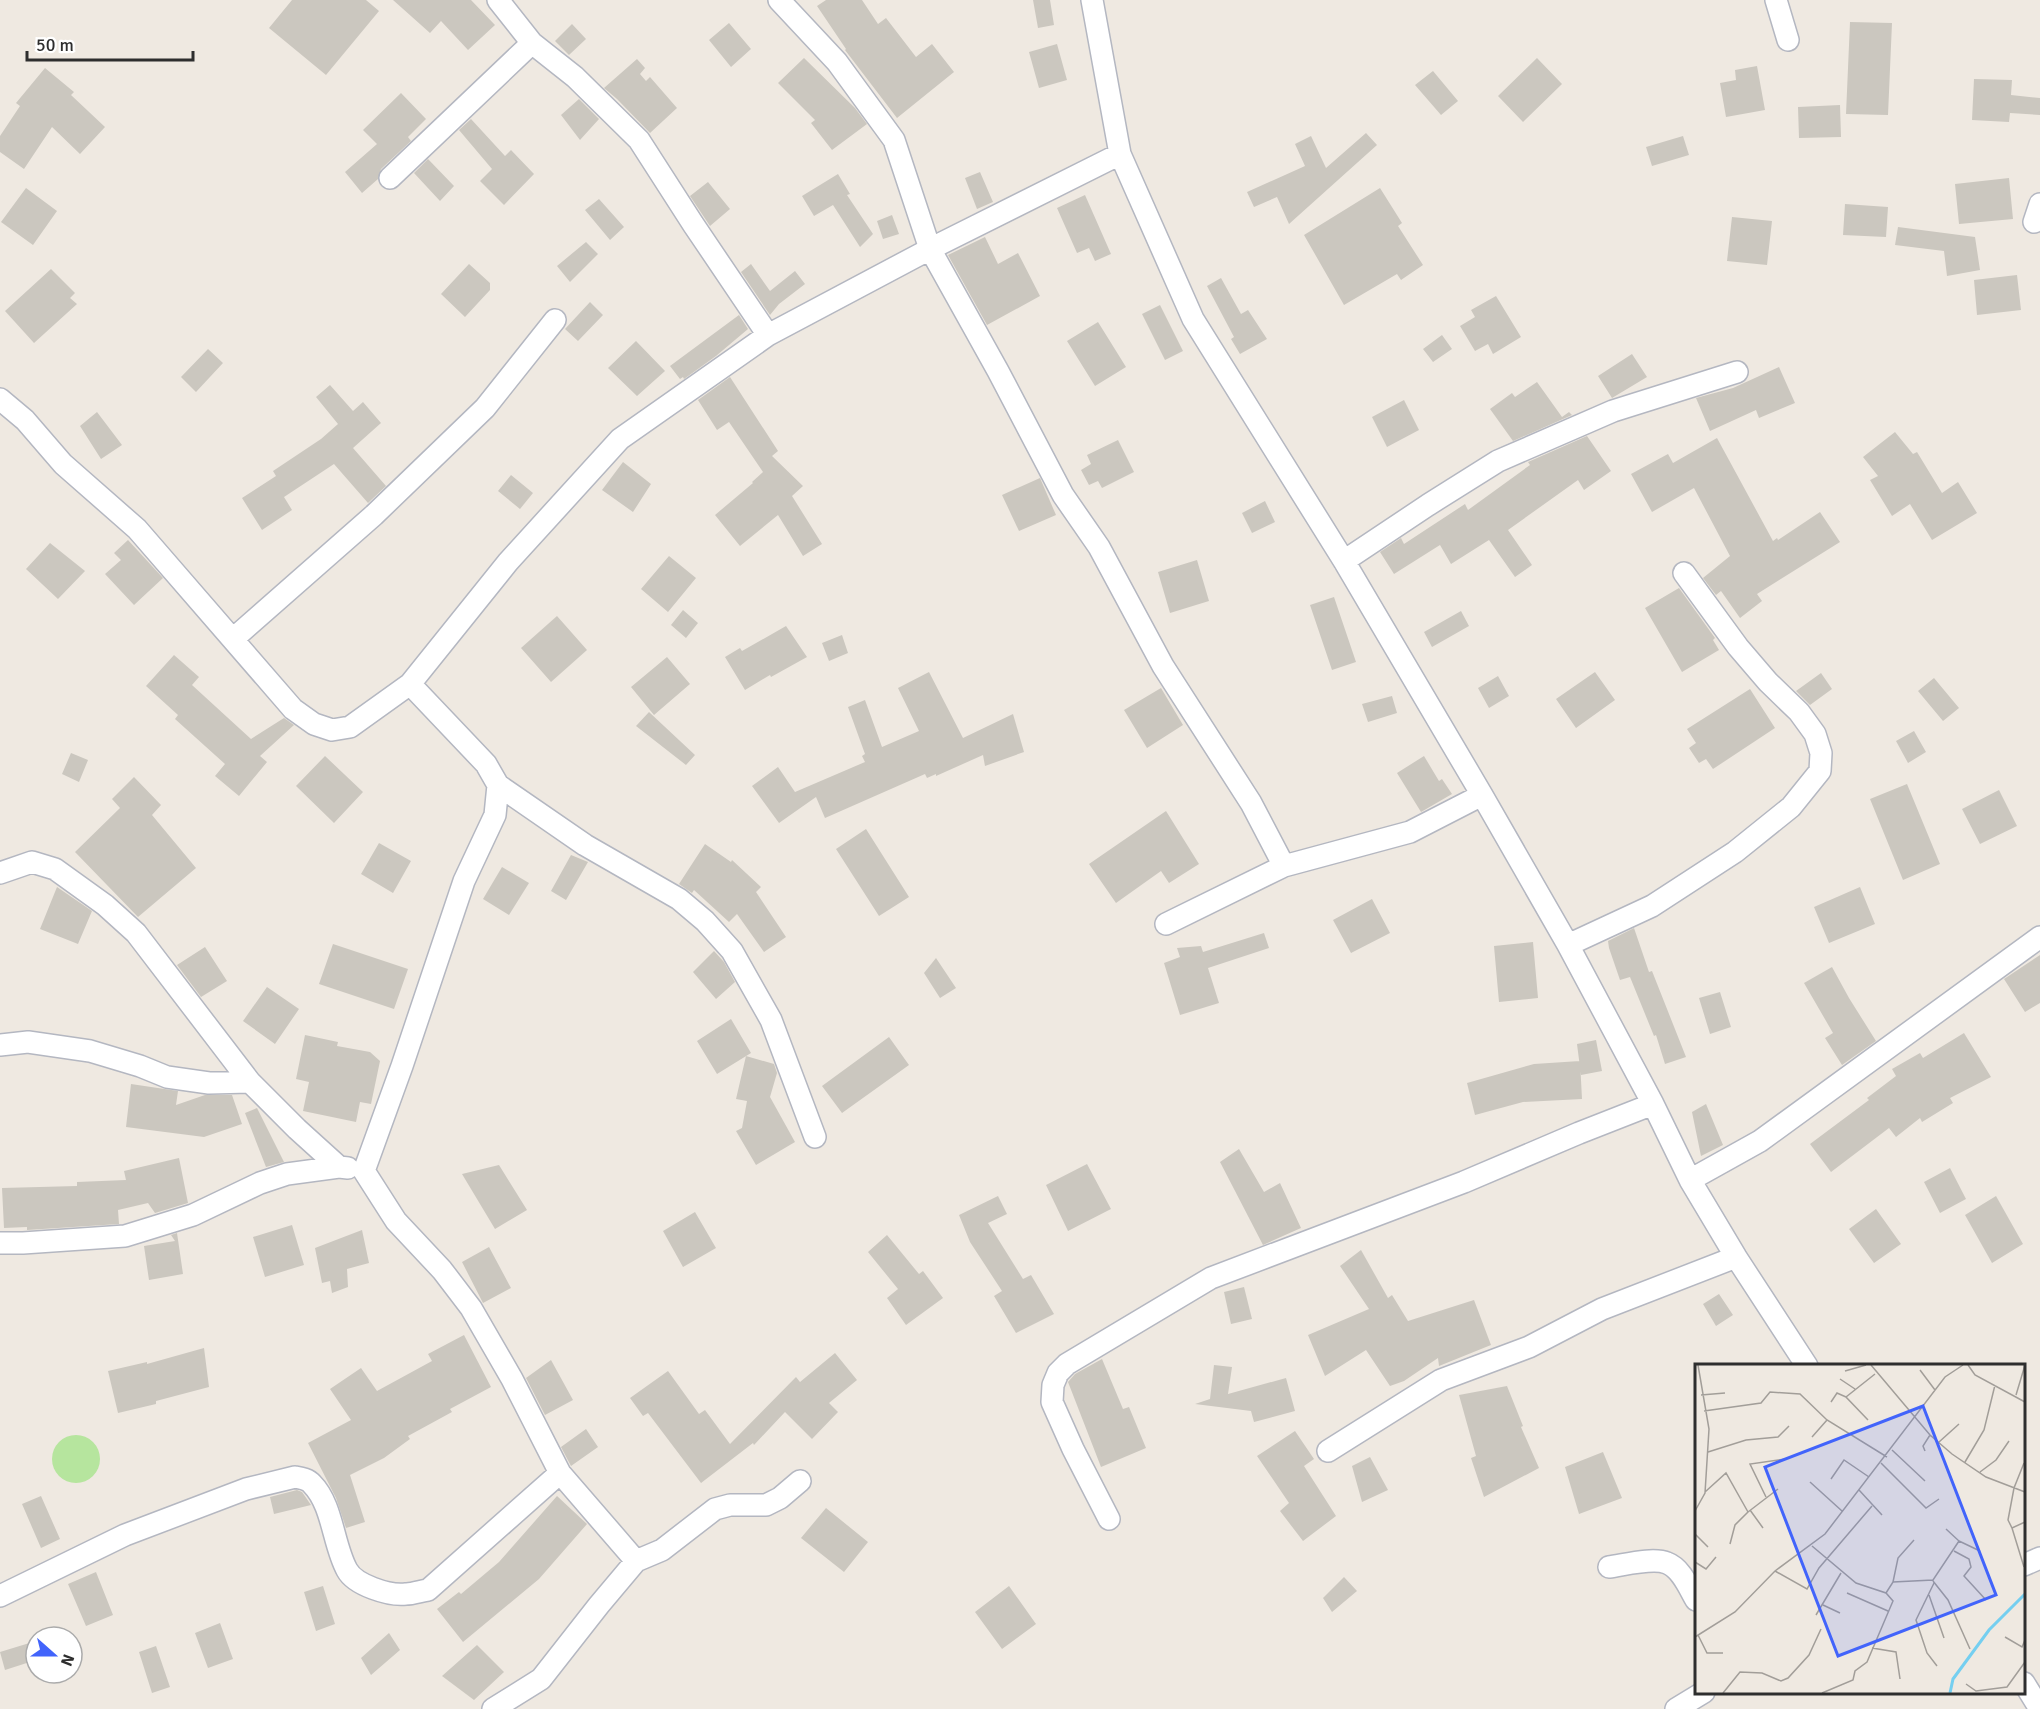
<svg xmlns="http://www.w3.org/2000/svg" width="2040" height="1709" viewBox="0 0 2040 1709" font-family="Signika,sans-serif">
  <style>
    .green { fill: #b6e59e }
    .building { fill: #cbc7bf }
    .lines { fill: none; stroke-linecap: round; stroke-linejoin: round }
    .minor-casing { stroke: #b4b7c1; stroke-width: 24 }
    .minor { stroke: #fff; stroke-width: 21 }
    .inset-river { fill: none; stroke: #75cff0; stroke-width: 3 }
    .inset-road { fill: none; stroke: #a29e99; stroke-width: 1.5 }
    .view { fill: #4264fb; fill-opacity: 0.15; stroke: #4264fb; stroke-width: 3 }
    .inset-edge { fill: none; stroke: #2e2e2e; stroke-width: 3 }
  </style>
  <rect width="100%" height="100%" fill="#efe9e1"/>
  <path class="green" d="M52 1459a24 24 0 1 1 48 0a24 24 0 1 1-48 0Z"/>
  <path class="building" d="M292 0H366L379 11 326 75 269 28Z
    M393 0H471L495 25 468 50 441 21 430 33Z
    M826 0H862L878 24 886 18 916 57 932 44 954 72 897 118 845 50 846 49 817 6Z
    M1033 0H1050L1054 25 1038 28Z
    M1850 22 1892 23 1888 115 1846 114Z
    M729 23 751 49 731 67 709 40Z
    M572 24 586 39 569 55 555 41Z
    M1057 44 1067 80 1039 88 1029 52Z
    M804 58 855 108 867 124 832 150 811 123 815 120 778 83Z
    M1537 58 1562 84 1523 122 1498 96Z
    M637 59 645 68 640 74 646 81 650 77 677 108 650 133 617 99 604 88Z
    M1757 66 1765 110 1726 117 1720 83 1736 80 1735 70Z
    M45 68 74 92 71 95 105 127 80 154 52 127 24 169 0 152V136L20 106 16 103Z
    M1433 71 1458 101 1441 115 1415 85Z
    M1974 79 2012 80 2011 95 2040 98V115L2010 113 2009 122 1972 120Z
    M401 93 426 119 408 137 411 141 381 169 378 179 362 193 345 172 377 144 363 130Z
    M579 99 599 119 580 140 561 115Z
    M1840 105 1841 137 1799 138 1798 107Z
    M471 119 505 156 511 150 534 174 504 205 480 181 492 169 459 130Z
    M1366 133 1377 145 1289 224 1277 197 1254 207 1247 192 1305 166 1295 144 1311 136 1326 168Z
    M1683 136 1689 155 1652 166 1646 147Z
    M428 159 454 186 440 201 414 173Z
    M980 172 993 202 977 209 965 178Z
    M838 174 850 194 847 195 873 234 860 247 833 205 814 216 802 196Z
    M2009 178 2013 219 1959 224 1955 184Z
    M708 182 730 209 710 226 690 196Z
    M26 188 57 211 33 245 1 222Z
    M1380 188 1402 223 1398 226 1423 265 1401 280 1397 274 1344 305 1304 235Z
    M1085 195 1111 254 1095 261 1089 248 1077 253 1057 208Z
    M599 199 624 227 610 240 585 210Z
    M1845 204 1888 207 1886 237 1843 235Z
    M892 215 899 234 883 239 877 221Z
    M1732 217 1772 221 1767 265 1727 261Z
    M1898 227 1975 237 1980 270 1947 276 1944 251 1895 245Z
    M985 237 998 264 1018 253 1040 296 987 325 948 255Z
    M586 242 598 254 570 282 557 266Z
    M469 264 490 283V290L465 317 441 294Z
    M751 264 770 291 795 271 805 284 779 304 770 315 741 272Z
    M51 269 75 293 70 298 77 304 34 343 5 311Z
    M2017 275 2021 310 1977 315 1974 280Z
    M1221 278 1241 314 1248 310 1267 339 1240 354 1231 339 1234 337 1207 286Z
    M1496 296 1521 337 1493 354 1488 344 1475 351 1460 326 1475 317 1471 310Z
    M590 302 603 315 578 341 565 329Z
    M1160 305 1183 351 1165 360 1142 314Z
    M739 315 748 329 716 356 684 379 683 377 680 379 670 366Z
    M1098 322 1126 367 1095 386 1067 341Z
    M1442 335 1452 349 1433 362 1423 349Z
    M636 341 665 371 637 396 608 368Z
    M208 349 223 363 196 392 181 377Z
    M1632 354 1647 377 1612 398 1598 376Z
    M1779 367 1795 403 1759 418 1756 410 1710 431 1696 398 1733 388Z
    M730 377 778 451 772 456 803 486 792 496 822 544 803 556 778 515 740 546 715 515 753 483 752 482 763 472 729 422 717 430 698 400Z
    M1537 382 1562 417 1569 412 1572 415 1513 441 1490 409 1512 393 1515 397Z
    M330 385 353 411 363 402 381 423 353 448 386 486 368 503 334 464 284 497 292 510 262 530 242 498 276 476 273 471 321 439 338 424 316 397Z
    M1404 400 1419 430 1387 447 1372 417Z
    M97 412 122 445 101 459 80 426Z
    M1895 432 1913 454 1917 452 1942 493 1958 482 1977 513 1932 540 1910 504 1892 516 1870 480 1878 476 1863 457Z
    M1587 436 1611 471 1584 490 1578 480 1508 530 1532 565 1515 577 1489 540 1451 564 1440 545 1394 574 1380 552 1401 538 1404 544 1465 504 1468 510 1530 465 1528 462Z
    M1717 438 1773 541 1777 538 1778 540 1820 512 1840 542 1757 594 1762 601 1740 618 1721 591 1716 595 1703 578 1730 556 1694 488 1652 512 1631 474 1668 454 1673 463Z
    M1118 440 1134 472 1102 488 1098 481 1089 485 1081 470 1091 464 1087 455Z
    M623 462 651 484 633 512 602 490Z
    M511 475 533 493 520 509 498 491Z
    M1040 478 1056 515 1019 531 1002 495Z
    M1265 501 1275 522 1252 533 1242 513Z
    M128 540 163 578 134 605 105 574 121 560 114 553Z
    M50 543 85 571 58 599 26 569Z
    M669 556 696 578 668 612 641 589Z
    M1197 560 1209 601 1170 613 1158 572Z
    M1679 588 1715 638 1713 640 1719 650 1682 672 1645 608Z
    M1334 597 1356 662 1332 670 1310 605Z
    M683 610 698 623 686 638 671 625Z
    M1461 611 1469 626 1432 647 1424 632Z
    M557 616 587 650 551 682 521 648Z
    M786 626 807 657 771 677 770 675 745 690 725 657 740 648 742 651Z
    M842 635 848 653 829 661 822 643Z
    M174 655 199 677 192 685 251 739 284 718 294 725 260 756 267 762 239 796 215 776 225 764 175 719 178 715 146 686Z
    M667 657 690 684 654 715 631 687Z
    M929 672 963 738 1013 714 1024 752 985 766 983 755 936 776V774L927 778 925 774 825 818 816 797 779 823 752 786 778 767 795 792 865 762 862 756 865 754 848 707 865 700 882 747 919 731 898 688Z
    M1595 672 1615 700 1576 728 1556 699Z
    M1821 673 1832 689 1810 705 1796 691Z
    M1498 676 1509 696 1489 708 1478 688Z
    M1934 678 1959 708 1943 721 1918 691Z
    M1161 688 1183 725 1147 748 1124 710Z
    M1750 689 1775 728 1713 769 1706 759 1699 763 1689 748 1696 743 1687 729Z
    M1392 696 1397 713 1368 722 1362 704Z
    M649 712 695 755 686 765 636 726Z
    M1914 731 1926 752 1908 763 1896 741Z
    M71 753 88 760 79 782 62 774Z
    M325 756 363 792 334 823 296 786Z
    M1424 756 1439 781 1442 779 1452 794 1421 812 1397 773Z
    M134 777 161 805 152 815 196 868 138 917 75 852 120 808 112 799Z
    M1907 784 1940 864 1903 880 1870 799Z
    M1999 790 2017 826 1980 844 1962 809Z
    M1166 811 1199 864 1169 883 1161 871 1116 903 1089 864Z
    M866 829 909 897 879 916 836 849Z
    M379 843 411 861 393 893 361 874Z
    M705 844 731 862 732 860 761 887 756 892 786 937 764 952 737 914 729 922 694 890 692 893 679 884Z
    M571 855 588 862 566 900 551 891Z
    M502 867 529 883 509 915 483 899Z
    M57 887 92 911 78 944 40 929Z
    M1860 887 1875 924 1829 943 1814 907Z
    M1372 899 1390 933 1351 953 1333 920Z
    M1634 928 1649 972 1652 971 1686 1057 1665 1064 1656 1035 1654 1036 1630 977 1620 980 1609 948 1608 941Z
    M1264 933 1269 948 1208 968 1219 1003 1180 1015 1164 963 1180 957 1177 948 1201 946 1203 952Z
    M1533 942 1538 998 1499 1002 1494 946Z
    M333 944 408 969 394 1009 319 984Z
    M205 947 227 981 201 997 177 965Z
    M714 951 724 962 735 982 716 999 693 972Z
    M2040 955V1003L2025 1012 2004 979Z
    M936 958 956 988 940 998 924 973Z
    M1832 967 1849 998 1876 1041 1842 1065 1825 1038 1833 1033 1804 983Z
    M267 987 299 1009 275 1044 243 1021Z
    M1720 992 1731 1027 1710 1034 1699 998Z
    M731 1019 751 1053 717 1074 697 1041Z
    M1964 1033 1991 1077 1950 1098 1953 1103 1922 1122 1920 1118 1896 1137 1889 1128 1831 1172 1810 1144 1869 1100 1867 1098 1896 1076 1892 1069 1920 1053 1923 1058Z
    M305 1035 338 1042 337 1046 370 1052 380 1061 371 1104 360 1102 356 1122 303 1111 309 1082 296 1079Z
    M889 1037 909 1065 842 1113 822 1086Z
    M1596 1040 1602 1071 1581 1075 1577 1044Z
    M746 1056 774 1064 777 1073 770 1097 795 1142 756 1165 736 1131 742 1128 747 1101 736 1099Z
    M1580 1061 1582 1099 1523 1102 1475 1115 1467 1083 1534 1064Z
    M131 1084 178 1091 176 1105 205 1095H232L242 1124 204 1137 126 1127Z
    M1706 1104 1723 1145 1701 1156 1692 1112Z
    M257 1108 284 1162 266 1167 245 1113Z
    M1239 1149 1264 1192 1280 1183 1301 1228 1263 1245 1220 1162Z
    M179 1158 188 1203 155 1213 148 1203 118 1210 119 1224 27 1230V1227L4 1228 2 1188 77 1186V1182L126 1180 124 1171Z
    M1087 1164 1111 1209 1068 1231 1046 1185Z
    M499 1165 527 1210 495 1229 462 1174Z
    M1950 1168 1966 1199 1940 1213 1924 1182Z
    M998 1196 1007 1214 988 1223 1023 1279 1031 1275 1054 1314 1016 1333 994 1296 1002 1291 970 1242 959 1215Z
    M1996 1196 2023 1244 1992 1263 1965 1215Z
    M1876 1209 1901 1244 1874 1263 1849 1229Z
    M695 1212 716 1248 683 1267 663 1231Z
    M292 1225 304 1265 265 1277 253 1237Z
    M362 1230 369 1263 347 1269 348 1287 332 1293 330 1281 322 1283 315 1248Z
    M177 1233 183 1274 149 1280 144 1246 175 1241 171 1235Z
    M887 1235 919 1274 923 1271 943 1298 906 1325 887 1298 898 1289 868 1252Z
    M489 1247 511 1288 483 1303 462 1262Z
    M1361 1250 1388 1298 1392 1295 1408 1321 1474 1300 1491 1345 1439 1366 1438 1358 1404 1381 1390 1386 1366 1350 1325 1376 1308 1335 1369 1309 1340 1266Z
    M1244 1287 1252 1319 1231 1324 1224 1292Z
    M1719 1294 1733 1315 1716 1326 1703 1304Z
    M464 1335 491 1387 450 1409 452 1412 408 1436 410 1439 384 1458 350 1475 365 1522 346 1528 336 1498 308 1443 351 1420 330 1389 361 1368 377 1391 432 1361 428 1354Z
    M204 1348 209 1387 156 1401V1404L118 1413 108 1371 147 1362V1364Z
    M835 1353 857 1380 829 1403 838 1412 812 1439 785 1412 754 1445 753 1443 701 1483 648 1413 643 1416 630 1398 668 1371 699 1414 705 1410 730 1444 796 1377 800 1382Z
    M1102 1359 1123 1409 1129 1407 1146 1448 1101 1467 1068 1382 1075 1374Z
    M551 1360 573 1400 545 1415 526 1378Z
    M1214 1365 1232 1367 1228 1394 1286 1378 1295 1411 1254 1422 1251 1411 1195 1404 1210 1399Z
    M1507 1386 1523 1426 1521 1427 1539 1468 1484 1497 1471 1458 1476 1456 1459 1395Z
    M586 1429 598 1447 571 1466 561 1447Z
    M1295 1431 1314 1459 1304 1466 1336 1516 1303 1541 1280 1511 1289 1503 1257 1456Z
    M1603 1452 1622 1498 1579 1514 1565 1467Z
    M1370 1457 1388 1490 1362 1502 1352 1466Z
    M297 1490 302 1492 311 1505 274 1514 270 1497Z
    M41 1496 60 1539 41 1548 22 1504Z
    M557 1496 587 1524 539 1579 463 1642 437 1609 459 1592 461 1594 499 1562Z
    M826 1508 868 1542 844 1572 801 1538Z
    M96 1572 113 1615 86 1626 68 1584Z
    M1344 1577 1357 1591 1332 1612 1323 1598Z
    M323 1586 335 1624 316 1631 304 1592Z
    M1009 1586 1036 1624 1002 1649 975 1612Z
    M220 1623 233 1659 208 1668 195 1633Z
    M389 1633 400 1650 371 1675 361 1658Z
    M36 1641V1660L5 1670 0 1652Z
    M477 1645 504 1672 474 1700 442 1676Z
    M156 1646 170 1687 152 1693 139 1652Z"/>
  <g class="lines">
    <defs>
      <path id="minor" d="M498 0 532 43 575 77 639 140 693 224 768 335
        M779 0 837 62 894 140 930 249 998 371 1063 495 1099 547 1163 666 1251 803 1284 866
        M1092 0 1120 154 1193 319 1344 561 1482 795 1568 945 1653 1104 1690 1180 1736 1257 1807 1366
        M1776 0 1788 40
        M390 178 532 43
        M2034 222 2040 204
        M0 399 25 420 63 464 137 529 293 709 314 724 332 730 350 727 410 684 508 562 620 439 768 335 930 249 1120 154
        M1344 561 1428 505 1498 461 1613 411 1737 372
        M233 639 374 515 485 408 555 320
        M410 684 486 764 498 785 495 815 464 881 402 1066 364 1171 396 1221 442 1270 471 1308 512 1379 560 1473 636 1561 662 1550 715 1509 730 1505H766L780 1498 800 1481
        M498 785 585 845 679 899 705 921 732 951 771 1020 815 1137
        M0 873 32 862 55 869 105 905 136 933 250 1082 297 1129 339 1167
        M1166 924 1284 866 1410 832 1482 795
        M1568 945 1652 906 1735 852 1791 807 1820 771 1821 753 1815 734 1799 712 1768 682 1738 647 1684 573
        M0 1045 28 1042 90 1051 140 1066 167 1077 209 1083 250 1082
        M1690 1180 1760 1141 2040 937
        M0 1243H23L125 1236 193 1215 260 1183 287 1174 339 1167 348 1168
        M1328 1451 1441 1380 1529 1347 1602 1309 1736 1257
        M1109 1519 1073 1449 1052 1402 1053 1385 1058 1373 1067 1364 1211 1278 1464 1182 1579 1133 1653 1104
        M2024 1565 2040 1558
        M1609 1567C1624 1565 1653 1557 1667 1563 1681 1568 1689 1588 1696 1600
        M0 1596 125 1535 246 1489 295 1477C301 1478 308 1479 312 1484 333 1505 333 1545 347 1570 355 1585 389 1596 406 1594 413 1594 421 1591 428 1590L560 1473
        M2024 1683 2040 1709
        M493 1709 541 1679 599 1605 636 1561
        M1676 1709 1704 1692"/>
    </defs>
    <use href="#minor" class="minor-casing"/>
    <use href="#minor" class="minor"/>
  </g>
  <g transform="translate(1695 1364)">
    <rect width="330" height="330" fill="#efe9e1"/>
    <path class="inset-river" d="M255 329 258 315 294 266 330 230"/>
    <path class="inset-road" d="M176 1 235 71 257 90 291 113 330 128M273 1 280 11 330 38M225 6 240 26M150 7 171 1M145 15 160 25M6 31 30 29M321 31 330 1M136 38 142 29 151 33M9 47 66 39 75 28 105 30 132 56 192 93M173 56 151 33 180 10M117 73 132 56M244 78 264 60M197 86 230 117M230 87 228 82 235 71M13 88 51 76 83 73 94 62M270 98 289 66 300 21M186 99 231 144 244 135M329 99 319 124 313 156 317 164 330 158M285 108 301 96 314 77M136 115 149 96 174 113M115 118 147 147M164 126 187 151M10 128 31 109 53 148 83 125M71 133 55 100 91 95M55 146 68 164M0 147 10 129 14 65 3 1M317 164 329 203M0 170 13 183M264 177 285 187M35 180 40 161 53 148M117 182 161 219 191 229 198 237 172 298 160 307 158 316 127 329M259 187 274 195 276 203 269 212 291 236M0 198 11 205 21 193M80 207 112 225 124 204 177 142M238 217 253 236 275 285M198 218 203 194 219 176M239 219 221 256 232 289 242 302M152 229 193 247M191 229 198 218 238 216 264 177 251 165M234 231 249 274M128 241 145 249M121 251 146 209M3 271 12 289H28M0 273 40 248 80 207 130 170 250 13 268 1M310 273 327 283 330 276M177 284 201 288 205 315M271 320 281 327 312 323 330 298M28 329 45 308 67 309 86 317 93 314 114 291 126 265"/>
    <path class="view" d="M228 42 301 231 143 292 70 103Z"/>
    <rect width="330" height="330" class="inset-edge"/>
  </g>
  <g transform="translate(54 1655) rotate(111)"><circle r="28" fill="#ffffff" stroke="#ababab" stroke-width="1.5"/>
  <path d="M0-4.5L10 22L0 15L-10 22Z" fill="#4264fb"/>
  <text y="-9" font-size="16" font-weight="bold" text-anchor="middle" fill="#2e2e2e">N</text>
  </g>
  <path d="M27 51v9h166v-9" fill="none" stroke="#2e2e2e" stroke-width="3"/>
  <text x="36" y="51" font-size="18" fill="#2e2e2e" stroke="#ffffff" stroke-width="4.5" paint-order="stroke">50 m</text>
</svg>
